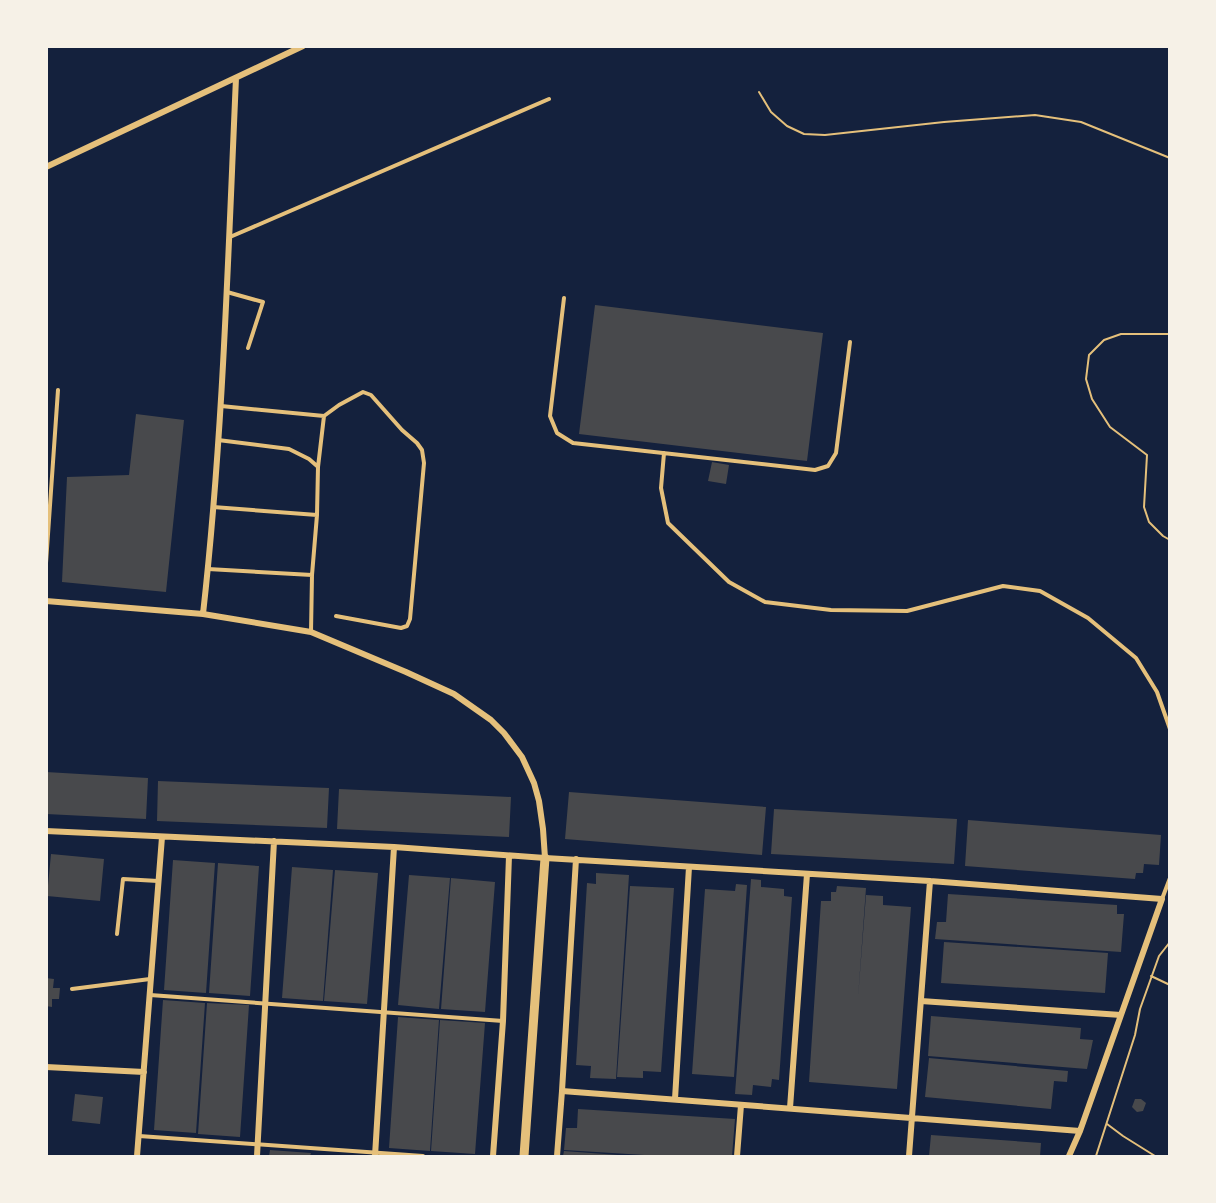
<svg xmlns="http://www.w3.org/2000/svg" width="1216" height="1203" viewBox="0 0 1216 1203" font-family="'Work Sans',sans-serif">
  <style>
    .building { fill: #48494c }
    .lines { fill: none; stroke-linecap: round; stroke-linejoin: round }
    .path { stroke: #e5c07b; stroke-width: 2 }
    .service { stroke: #e5c07b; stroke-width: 4 }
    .minor { stroke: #e5c07b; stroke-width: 6 }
    .tertiary { stroke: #e5c07b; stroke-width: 9 }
  </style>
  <rect width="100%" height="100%" fill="#14213d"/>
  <path class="building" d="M595 305 823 333 807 461 579 434Z
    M136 414 184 420 166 592 62 582 67 477 129 475Z
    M712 462 729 465 726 484 708 481Z
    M46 772 148 778 146 819 46 814Z
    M158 781 329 788 327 828 157 821Z
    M339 789 511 797 509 837 337 829Z
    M569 792 766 807 762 855 565 839Z
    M774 809 957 819 954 864 771 854Z
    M968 820 1161 835 1159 865 1144 864 1143 873H1136L1135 879 965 866Z
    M51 854 104 859 100 901 47 896Z
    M173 860 215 863 206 993 164 990Z
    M218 863 259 866 250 996 209 993Z
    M292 867 333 870 323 1001 282 998Z
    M335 870 378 873 367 1004 324 1001Z
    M596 873 629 875 616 1079 590 1078 591 1066 576 1065 587 883 596 884Z
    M409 875 450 878 439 1009 398 1005Z
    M451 878 495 882 485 1012 441 1009Z
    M751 879 761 880V887L784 889V896L792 897 779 1080 772 1079 771 1087 753 1085 752 1095 735 1094Z
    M736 884 747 885 734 1077 692 1074 705 889 735 891Z
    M630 886 674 888 661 1072 643 1071V1078L617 1077Z
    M837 886 866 888 858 998 866 895 883 896V905L911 907 897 1089 809 1082 821 901H831V892H836Z
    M948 894 1117 905V914H1124L1121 952 935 939 937 922H946Z
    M944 942 1108 953 1105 993 941 983Z
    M46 978 54 979 53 988H60L59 999H52V1007L46 1006Z
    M163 1000 205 1003 196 1133 154 1130Z
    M207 1003 249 1005 240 1137 198 1134Z
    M931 1016 1081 1028 1080 1039 1093 1040 1087 1069 928 1056Z
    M398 1017 439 1020 430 1151 389 1148Z
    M440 1020 485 1023 475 1154 431 1151Z
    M929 1058 1068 1071 1067 1082 1054 1081 1051 1109 925 1097Z
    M75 1094 103 1097 100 1124 72 1121Z
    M1135 1099H1141L1146 1103 1143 1111 1137 1112 1132 1107Z
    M578 1109 735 1119 732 1156H660L564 1150 566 1128H577Z
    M931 1135 1041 1143 1040 1156H929Z
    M270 1150 311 1153 310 1156H269Z
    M564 1151 618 1155V1156H563Z"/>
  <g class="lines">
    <path class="path" d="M759 92 771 112 787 126 804 134 825 135 944 122 1035 115 1081 122 1170 158
      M1170 334H1121L1104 340 1089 355 1086 379 1092 399 1110 427 1147 455 1144 507 1149 522 1163 536 1170 540
      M1151 976 1170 985
      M1107 1124 1123 1136 1155 1156
      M1096 1156 1135 1035 1140 1009 1159 956 1170 942"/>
    <path class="service" d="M230 237 549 99
      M227 292 263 302 248 348
      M564 298 550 416 557 433 573 443 815 470 828 466 836 453 850 342
      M221 406 324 416
      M324 416 339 405 363 392 371 395 402 430 417 443 422 450 424 463 410 619 407 626 401 628 336 616
      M218 440 289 449 309 459 317 466
      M664 453 661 488 668 523 729 582 765 602 831 610 907 611 1003 586 1040 591 1088 618 1136 658 1157 692 1170 729
      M213 507 317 515
      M46 563 58 390
      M208 569 312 575
      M311 632 312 575 317 515 318 467 324 416
      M1162 899 1170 878
      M117 934 123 879 158 881
      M72 989 150 979
      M150 995 503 1021
      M139 1136 423 1156"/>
    <path class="minor" d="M46 167 303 46
      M46 601 203 614 311 632 406 672 454 694 491 720 504 733 522 757 534 783 539 801 543 829 545 858
      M203 614C223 436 228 257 236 78
      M46 831 394 847 545 858 930 881 1162 899 1080 1131 1069 1156
      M921 1001 1121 1015
      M46 1067 144 1072
      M562 1091 1080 1131
      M675 1099 689 867
      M790 1108 807 874
      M137 1156 162 837
      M257 1156 274 841
      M375 1156 394 847
      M493 1156 503 1021 509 856
      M557 1156 562 1091 576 859
      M737 1156 741 1105
      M909 1156 930 881"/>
    <path class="tertiary" d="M524 1156 545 858"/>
  </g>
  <rect width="1216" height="1203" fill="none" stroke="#f6f1e7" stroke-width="96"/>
</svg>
